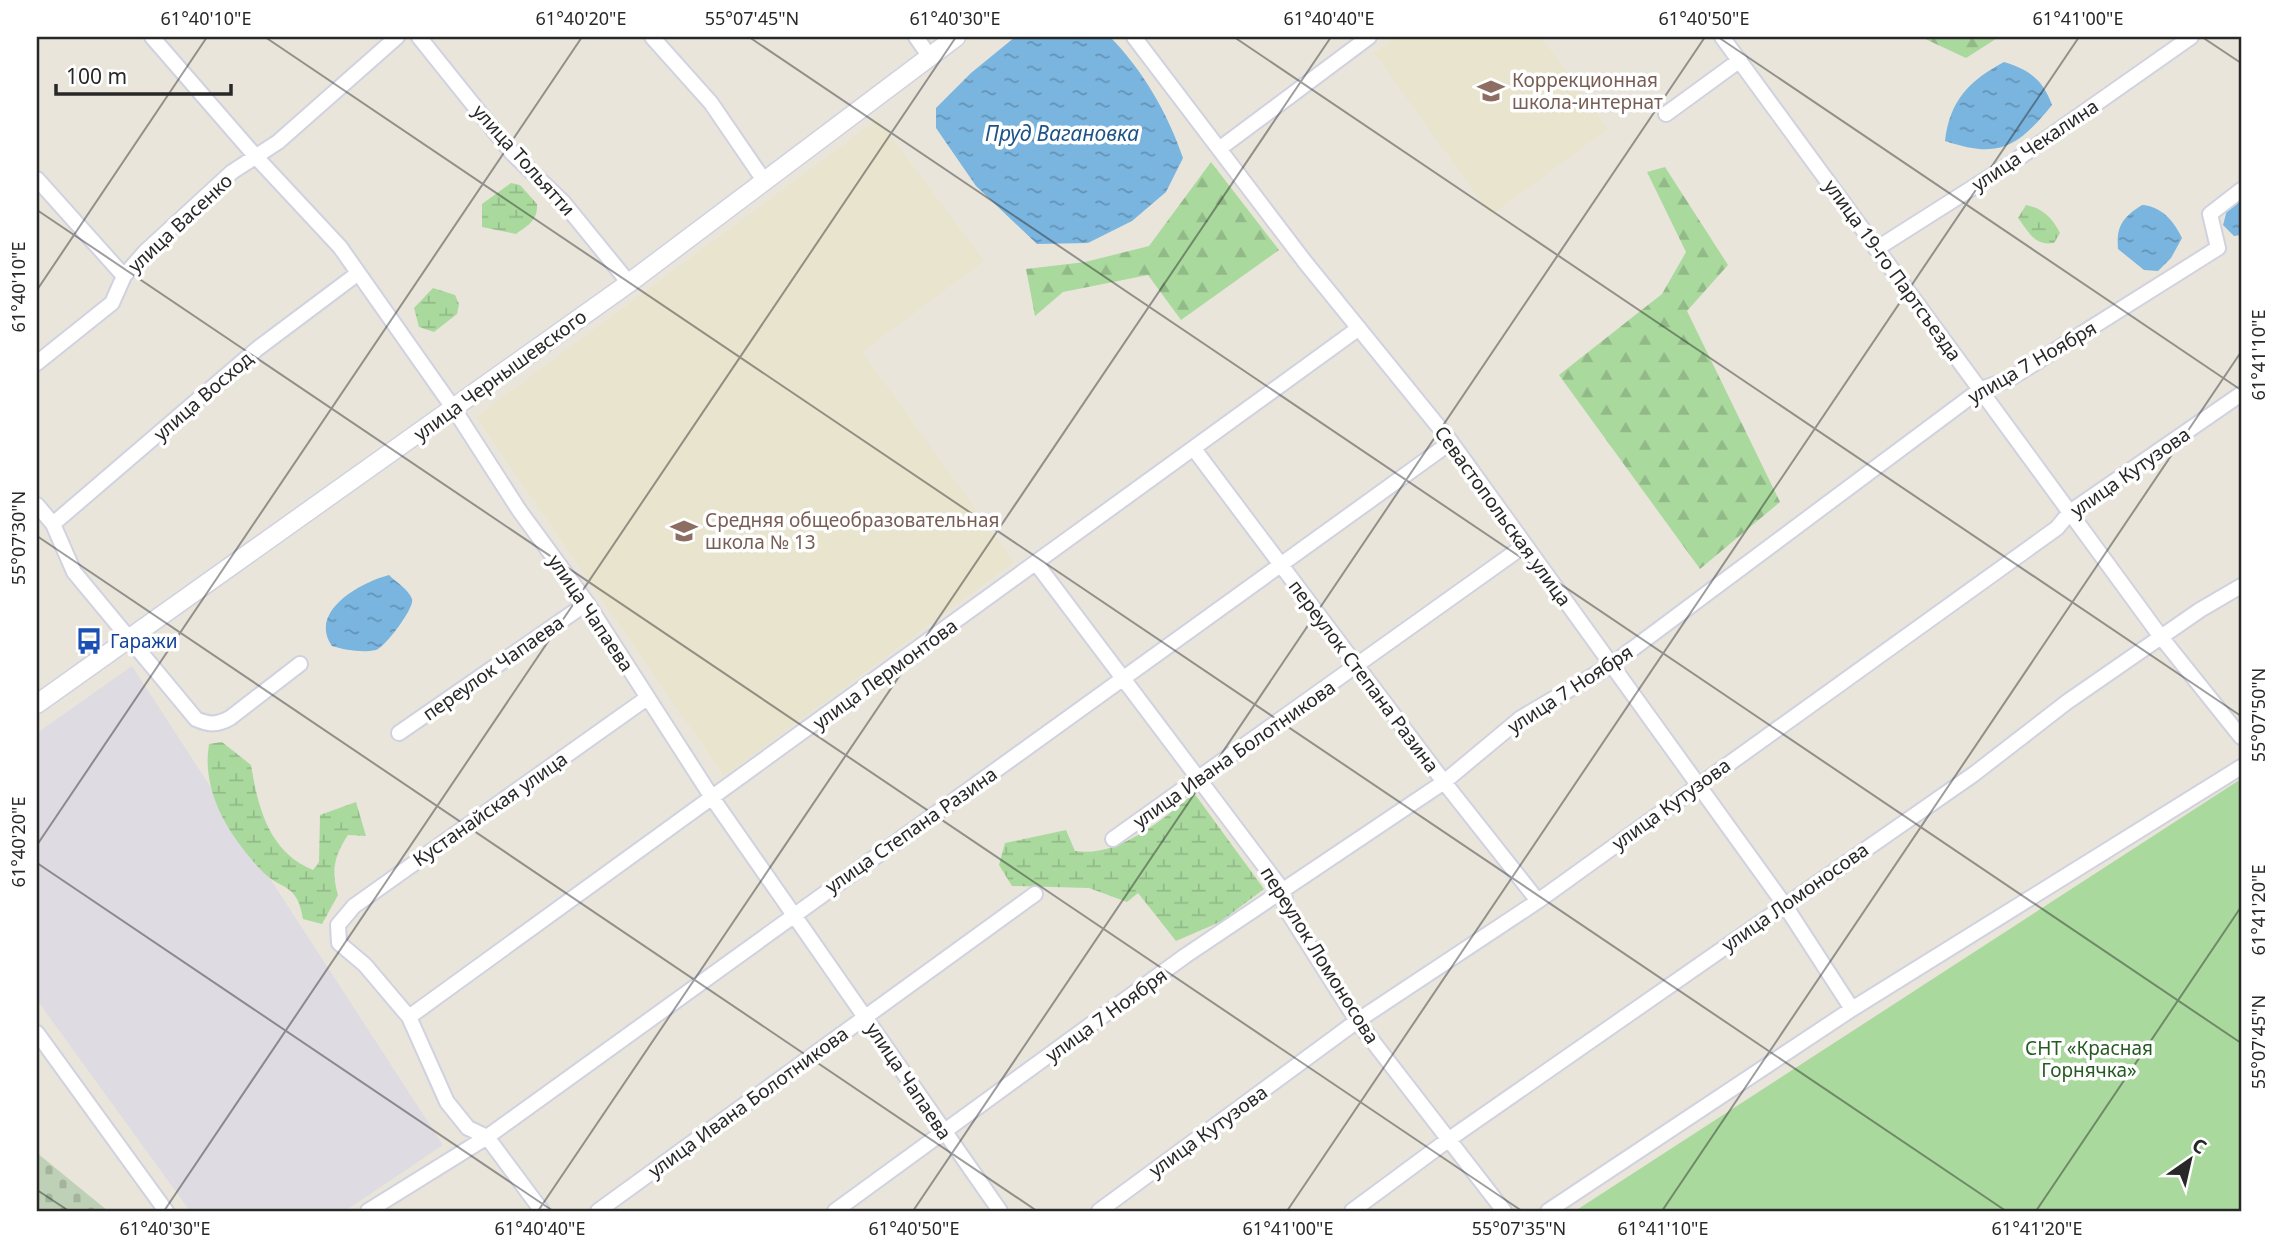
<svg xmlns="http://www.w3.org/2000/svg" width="2278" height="1248" viewBox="0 0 2278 1248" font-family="'Noto Sans',sans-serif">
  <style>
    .industrial { fill: #dedbe2 }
    .education { fill: #e9e4cd }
    .forest { fill: url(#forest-firs) }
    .wetland { fill: url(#wetland-marsh) }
    .cemetery { fill: url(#cemetery-stones) }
    .garden { fill: #aad99e }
    .water { fill: url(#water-ripples) }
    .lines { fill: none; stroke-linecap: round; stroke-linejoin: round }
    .minor-casing { stroke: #d1d2df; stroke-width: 18 }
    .tertiary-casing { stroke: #d1d2df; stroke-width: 21 }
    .minor { stroke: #fff; stroke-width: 14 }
    .tertiary { stroke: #fff; stroke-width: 18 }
    .ticks { fill: none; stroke: #282828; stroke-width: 2; stroke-opacity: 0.45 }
    .labels { text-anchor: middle; stroke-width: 7; stroke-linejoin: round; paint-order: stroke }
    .education-label { font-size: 19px; fill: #785e54; stroke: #fff; text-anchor: start }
    .street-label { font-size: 19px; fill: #282828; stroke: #fff }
    .transit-label { font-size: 19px; fill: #164399; stroke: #fff; text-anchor: start }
    .park-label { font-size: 19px; fill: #255b22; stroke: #fff }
    .water-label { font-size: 21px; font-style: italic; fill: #1d5387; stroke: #fff }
    .neatline { fill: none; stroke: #282828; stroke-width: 2.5 }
    .ticks-label { font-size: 18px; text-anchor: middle; fill: #282828 }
  </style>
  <defs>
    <pattern id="forest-firs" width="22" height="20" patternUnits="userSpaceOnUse" patternTransform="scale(1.75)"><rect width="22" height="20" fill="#aad99e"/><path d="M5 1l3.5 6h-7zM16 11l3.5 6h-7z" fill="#92ba88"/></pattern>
    <pattern id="wetland-marsh" width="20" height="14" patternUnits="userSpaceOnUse" patternTransform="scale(1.75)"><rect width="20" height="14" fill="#aad99e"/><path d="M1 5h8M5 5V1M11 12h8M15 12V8" fill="none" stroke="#92ba88"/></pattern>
    <pattern id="cemetery-stones" width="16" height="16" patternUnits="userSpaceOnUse" patternTransform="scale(1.75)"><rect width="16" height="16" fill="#bed0b5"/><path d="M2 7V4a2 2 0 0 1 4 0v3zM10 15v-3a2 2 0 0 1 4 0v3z" fill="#a3b39c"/></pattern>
    <pattern id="water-ripples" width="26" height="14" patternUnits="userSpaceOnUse" patternTransform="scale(1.75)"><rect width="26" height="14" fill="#7ab5df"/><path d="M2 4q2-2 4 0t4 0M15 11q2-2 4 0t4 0" fill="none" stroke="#6493b5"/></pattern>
  </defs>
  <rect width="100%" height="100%" fill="#e9e5db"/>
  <path class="industrial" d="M132 666 443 1145 345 1211H190L37 1000V733Z"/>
  <path class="education" d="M1396 37H1541L1608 129 1491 215 1374 53Z
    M878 119 984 261 862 352 1014 562 724 776 476 417Z"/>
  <path class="forest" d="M1921 37H1999L1966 58Z
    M1211 162 1279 250 1181 320 1148 275 1063 292 1035 316 1026 269 1085 262 1149 246Z
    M1665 167 1728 265 1687 311 1780 502 1700 569 1559 375 1662 294 1686 252 1647 172Z"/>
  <path class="wetland" d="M511 183 520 185 537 204C538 220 529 225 516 234L482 227V204Z
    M2026 205C2043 208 2053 219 2060 233L2054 243C2034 246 2029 232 2018 218Z
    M433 288 455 295 459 304 457 314 434 332 419 327 414 308Z
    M222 742 251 765C258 808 269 852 313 870L319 862 320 815 356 802 366 836 348 835C334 856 331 871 338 895L322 924 303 919C297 881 281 892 260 869 229 835 201 792 209 744Z
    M1194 793 1264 889 1220 922 1176 941 1138 893 1127 902 1089 888 1012 886 999 865 1005 843 1066 830 1075 851C1118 858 1164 819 1194 793Z"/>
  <path class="cemetery" d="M37 1153 108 1211H37Z"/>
  <path class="garden" d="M2241 779V1211H1575Z"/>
  <path class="water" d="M1015 37H1110C1143 70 1168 114 1183 158L1166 192 1132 221 1088 243 1037 244 976 186 936 128V108L971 73Z
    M2004 62C2030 70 2043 80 2052 105 2017 148 1999 159 1945 141 1950 100 1969 81 2004 62Z
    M2241 198V235L2234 236 2223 225 2227 210Z
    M2142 205C2161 206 2174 221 2182 238L2171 258 2158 271 2144 270 2118 249C2116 226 2123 217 2142 205Z
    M389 575C396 582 409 590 412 599 415 608 384 648 376 650 362 653 345 650 332 646 308 612 359 583 389 575Z"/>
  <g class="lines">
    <defs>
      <path id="minor" d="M152 37 257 158 340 247 454 409 519 510 587 603 713 799 1000 1211
        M419 37 512 153 563 202 629 283
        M652 37 711 103 765 182
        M916 37 930 57
        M1134 37 1305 262 1451 442 1784 904 1852 1009
        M1722 37 2161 637 2241 737
        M1666 114 1740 60
        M1219 149 1369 37
        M37 179 124 276
        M1876 249 2013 162 2191 37
        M37 363 112 303 124 276 145 252 232 172 278 142 397 37
        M1194 449 1444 782 1538 901
        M37 505 53 524 74 572 196 719C209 725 217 725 230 718L300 664
        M53 524 257 349 357 274
        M1036 563 1284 892 1286 909 1357 1021 1504 1211
        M399 733 587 603
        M1113 839 1525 545
        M409 1017 1359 328
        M37 1033 166 1211
        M368 1211 487 1137 1451 442
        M542 1211 487 1137 468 1128 447 1102 409 1017 365 965 339 943 338 925 354 906 647 698
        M598 1211 1035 894
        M835 1211 1185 956 1444 782 1521 718 1611 665 1981 389 2008 380 2218 248 2210 214 2241 190
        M1099 1211 1357 1021 1538 901 2057 528 2070 512 2241 394
        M1352 1211 1448 1140 1974 774 2067 702 2200 610 2241 586
        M1548 1211 1852 1009 2241 767"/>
      <path id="tertiary" d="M37 704 629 283 956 37"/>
    </defs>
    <use href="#minor" class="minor-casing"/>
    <use href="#tertiary" class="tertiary-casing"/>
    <use href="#minor" class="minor"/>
    <use href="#tertiary" class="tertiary"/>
  </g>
  <path class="ticks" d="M265 37 2006 1211M749 37 2241 1043M1234 37 2241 716M1718 37 2241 390M2202 37 2241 63M37 210 1522 1211M37 290 207 37M37 536 1037 1211M37 845 582 37M37 863 553 1211M37 1190 69 1211M164 1211 956 37M538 1211 1331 37M913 1211 1705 37M1287 1211 2079 37M1662 1211 2241 352M2036 1211 2241 907"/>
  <defs>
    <symbol id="school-bare" viewBox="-9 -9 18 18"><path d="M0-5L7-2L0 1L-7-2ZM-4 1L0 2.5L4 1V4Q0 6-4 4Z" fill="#8d6e63" stroke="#fff" stroke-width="2.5" paint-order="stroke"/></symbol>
    <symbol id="bus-bare" viewBox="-9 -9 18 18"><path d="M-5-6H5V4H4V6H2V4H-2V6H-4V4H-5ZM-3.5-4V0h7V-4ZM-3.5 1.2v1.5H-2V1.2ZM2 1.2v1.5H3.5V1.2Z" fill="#1a4fb4" stroke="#fff" stroke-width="2.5" paint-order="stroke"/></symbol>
  </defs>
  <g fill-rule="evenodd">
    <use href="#school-bare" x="1472" y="72" width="38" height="38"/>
    <use href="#school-bare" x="665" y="512" width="38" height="38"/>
    <use href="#bus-bare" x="70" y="622" width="38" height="38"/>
  </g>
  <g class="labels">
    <g class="education-label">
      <text x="1512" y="87">Коррекционная<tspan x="1512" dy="22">школа-интернат</tspan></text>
      <text x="705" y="527">Средняя общеобразовательная<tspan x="705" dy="22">школа № 13</tspan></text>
    </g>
    <g class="street-label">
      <text transform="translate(2035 145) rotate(-34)" y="7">улица Чекалина</text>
      <text transform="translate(524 160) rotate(48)" y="7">улица Тольятти</text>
      <text transform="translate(180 223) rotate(-43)" y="7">улица Васенко</text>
      <text transform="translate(1893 270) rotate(54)" y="7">улица 19-го Партсъезда</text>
      <text transform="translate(2032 362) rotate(-30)" y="7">улица 7 Ноября</text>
      <text transform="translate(500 375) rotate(-36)" y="7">улица Чернышевского</text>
      <text transform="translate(203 396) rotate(-41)" y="7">улица Восход</text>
      <text transform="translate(2130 472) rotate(-35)" y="7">улица Кутузова</text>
      <text transform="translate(1503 516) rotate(54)" y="7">Севастопольская улица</text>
      <text transform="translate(591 613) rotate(56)" y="7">улица Чапаева</text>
      <text transform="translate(493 668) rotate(-35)" y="7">переулок Чапаева</text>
      <text transform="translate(885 674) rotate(-36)" y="7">улица Лермонтова</text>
      <text transform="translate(1364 676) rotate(53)" y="7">переулок Степана Разина</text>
      <text transform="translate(1570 689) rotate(-33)" y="7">улица 7 Ноября</text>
      <text transform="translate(1234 754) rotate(-35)" y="7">улица Ивана Болотникова</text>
      <text transform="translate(1671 804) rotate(-36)" y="7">улица Кутузова</text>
      <text transform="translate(490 809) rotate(-35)" y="7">Кустанайская улица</text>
      <text transform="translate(911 830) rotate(-35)" y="7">улица Степана Разина</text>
      <text transform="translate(1795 897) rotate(-35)" y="7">улица Ломоносова</text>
      <text transform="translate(1320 955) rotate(58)" y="7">переулок Ломоносова</text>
      <text transform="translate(1106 1015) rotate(-36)" y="7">улица 7 Ноября</text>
      <text transform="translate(909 1081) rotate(56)" y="7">улица Чапаева</text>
      <text transform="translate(748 1102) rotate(-36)" y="7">улица Ивана Болотникова</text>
      <text transform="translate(1208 1131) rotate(-36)" y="7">улица Кутузова</text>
    </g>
    <g class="transit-label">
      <text x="110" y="648">Гаражи</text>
    </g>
    <g class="park-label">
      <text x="2089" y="1055">СНТ «Красная<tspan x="2089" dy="22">Горнячка»</tspan></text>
    </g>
    <g class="water-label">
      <text x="1062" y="141">Пруд Вагановка</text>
    </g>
  </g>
  <rect width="2278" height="1248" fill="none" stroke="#ffffff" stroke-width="77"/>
  <g transform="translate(2190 1160) rotate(34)" stroke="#ffffff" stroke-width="5" paint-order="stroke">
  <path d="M0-5L12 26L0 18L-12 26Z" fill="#282828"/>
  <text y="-10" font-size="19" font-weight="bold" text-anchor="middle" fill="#282828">С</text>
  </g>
  <path d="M56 84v10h175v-10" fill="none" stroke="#282828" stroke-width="3.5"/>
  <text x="66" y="84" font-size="21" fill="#282828" stroke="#ffffff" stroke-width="5" paint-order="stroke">100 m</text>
  <rect x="38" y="38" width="2202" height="1172" class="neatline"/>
  <g class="ticks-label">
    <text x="206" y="25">61°40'10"E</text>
    <text x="581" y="25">61°40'20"E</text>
    <text x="752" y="25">55°07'45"N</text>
    <text x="955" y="25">61°40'30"E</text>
    <text x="1329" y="25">61°40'40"E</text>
    <text x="1704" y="25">61°40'50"E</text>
    <text x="2078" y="25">61°41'00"E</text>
    <text transform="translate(19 287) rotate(-90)" y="6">61°40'10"E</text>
    <text transform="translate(2259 355) rotate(-90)" y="6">61°41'10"E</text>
    <text transform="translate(19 538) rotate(-90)" y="6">55°07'30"N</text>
    <text transform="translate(2259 715) rotate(-90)" y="6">55°07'50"N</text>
    <text transform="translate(19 842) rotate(-90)" y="6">61°40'20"E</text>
    <text transform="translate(2259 910) rotate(-90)" y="6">61°41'20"E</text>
    <text transform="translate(2259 1042) rotate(-90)" y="6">55°07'45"N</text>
    <text x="165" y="1235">61°40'30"E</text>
    <text x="540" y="1235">61°40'40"E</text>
    <text x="914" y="1235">61°40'50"E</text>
    <text x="1288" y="1235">61°41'00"E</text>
    <text x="1519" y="1235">55°07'35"N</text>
    <text x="1663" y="1235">61°41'10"E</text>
    <text x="2037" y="1235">61°41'20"E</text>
  </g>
</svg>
